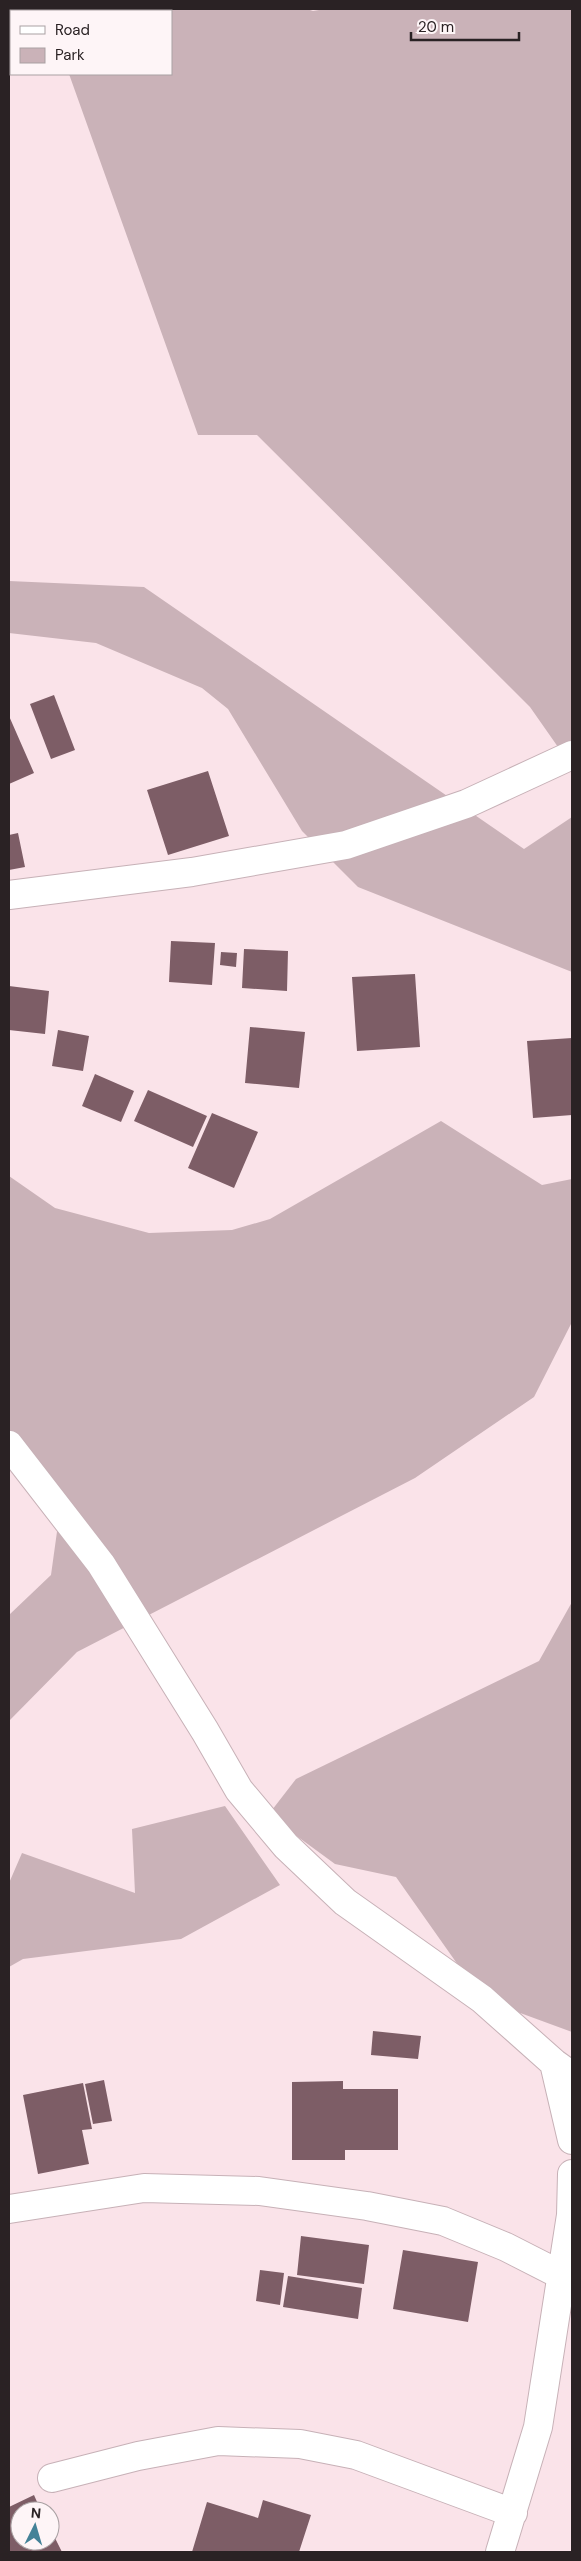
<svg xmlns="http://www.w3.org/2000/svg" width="581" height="2561" viewBox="0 0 581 2561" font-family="'DM Sans',sans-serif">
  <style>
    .green { fill: #cab2b8 }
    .building { fill: #7d5d66 }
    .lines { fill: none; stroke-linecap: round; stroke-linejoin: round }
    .minor-casing { stroke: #c7b1b7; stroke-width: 30 }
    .minor { stroke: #fff; stroke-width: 28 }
  </style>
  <rect width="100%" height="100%" fill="#fae3e9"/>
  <path class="green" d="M95 9H307L313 11 325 9H572V767L530 707 257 435H198L69 74H171V11H88Z
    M9 581 144 587 524 849 572 817V972L358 887 302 831 228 709 202 688 96 643 9 633Z
    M441 1121 542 1185 572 1179V1322L534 1397 415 1478 77 1652 9 1721V1615L51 1575 60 1510 9 1460V1176L55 1208 149 1233 232 1230 270 1219Z
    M572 1602V2032L482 1999 396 1877 335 1864 294 1834 272 1810 296 1779 539 1661Z
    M225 1806 280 1885 181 1939 23 1959 9 1967V1883L22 1853 135 1893 132 1829Z"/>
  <path class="building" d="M54 695 75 750 51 759 30 704Z
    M9 716 34 773 9 784Z
    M208 771 229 836 168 855 147 790Z
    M18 833 25 867 9 870V835Z
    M171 941 215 943 212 985 169 982Z
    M244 949 288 951 287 991 242 988Z
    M221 952 237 953 236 967 220 965Z
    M415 974 420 1047 357 1051 352 977Z
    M9 986 49 991 45 1034 9 1030Z
    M250 1027 305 1032 299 1088 245 1083Z
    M58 1030 89 1036 83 1071 52 1066Z
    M572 1038V1115L533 1118 527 1041Z
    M95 1074 134 1091 121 1122 82 1106Z
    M148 1090 207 1116 193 1147 134 1121Z
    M212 1113 258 1132 234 1188 188 1168Z
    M373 2031 421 2036 418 2059 371 2055Z
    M104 2080 112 2121 93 2124 85 2084Z
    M343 2081V2089H398V2150H345V2160H292V2082Z
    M83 2083 92 2129 82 2130 89 2164 38 2174 23 2095Z
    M301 2236 369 2245 364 2284 297 2275Z
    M403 2250 478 2262 468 2322 393 2309Z
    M260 2270 284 2273 280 2305 256 2301Z
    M288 2276 362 2288 358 2319 283 2307Z
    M34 2495 41 2511H20V2541H50V2528L62 2552H9V2507Z
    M263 2500 311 2515 299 2552H192L207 2502 258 2518Z"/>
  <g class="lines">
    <defs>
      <path id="minor" d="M9 895 192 872 346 845 466 804 572 755
        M9 1445 101 1564 205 1731 239 1790 286 1846 345 1902 482 1999 554 2063 572 2076
        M554 2063 572 2140
        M9 2209 144 2188 259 2191 367 2206 443 2221 506 2247 561 2275
        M52 2478 138 2456 218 2441 300 2444 356 2455 513 2513
        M500 2552 538 2427 571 2215 572 2174"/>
    </defs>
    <use href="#minor" class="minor-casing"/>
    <use href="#minor" class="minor"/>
  </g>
  <rect width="581" height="2561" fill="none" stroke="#2a2224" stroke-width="20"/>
  <rect x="10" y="10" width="162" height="65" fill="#fef5f7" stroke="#a9a1a3"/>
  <rect x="20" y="26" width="25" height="8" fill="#ffffff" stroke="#a9a1a3"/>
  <text x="55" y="35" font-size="15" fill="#2a2224">Road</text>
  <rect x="20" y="48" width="25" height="15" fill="#cab2b8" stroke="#a9a1a3"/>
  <text x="55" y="60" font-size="15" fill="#2a2224">Park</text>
  <g transform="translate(35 2526) rotate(5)"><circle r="24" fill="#fef5f7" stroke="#a9a1a3"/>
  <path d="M0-4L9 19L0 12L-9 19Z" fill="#448298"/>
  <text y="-8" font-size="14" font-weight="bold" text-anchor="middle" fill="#2a2224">N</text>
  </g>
  <path d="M411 32v8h108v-8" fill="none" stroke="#2a2224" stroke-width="2.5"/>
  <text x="418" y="32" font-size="15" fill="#2a2224" stroke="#fef5f7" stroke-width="4" paint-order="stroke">20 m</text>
</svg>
